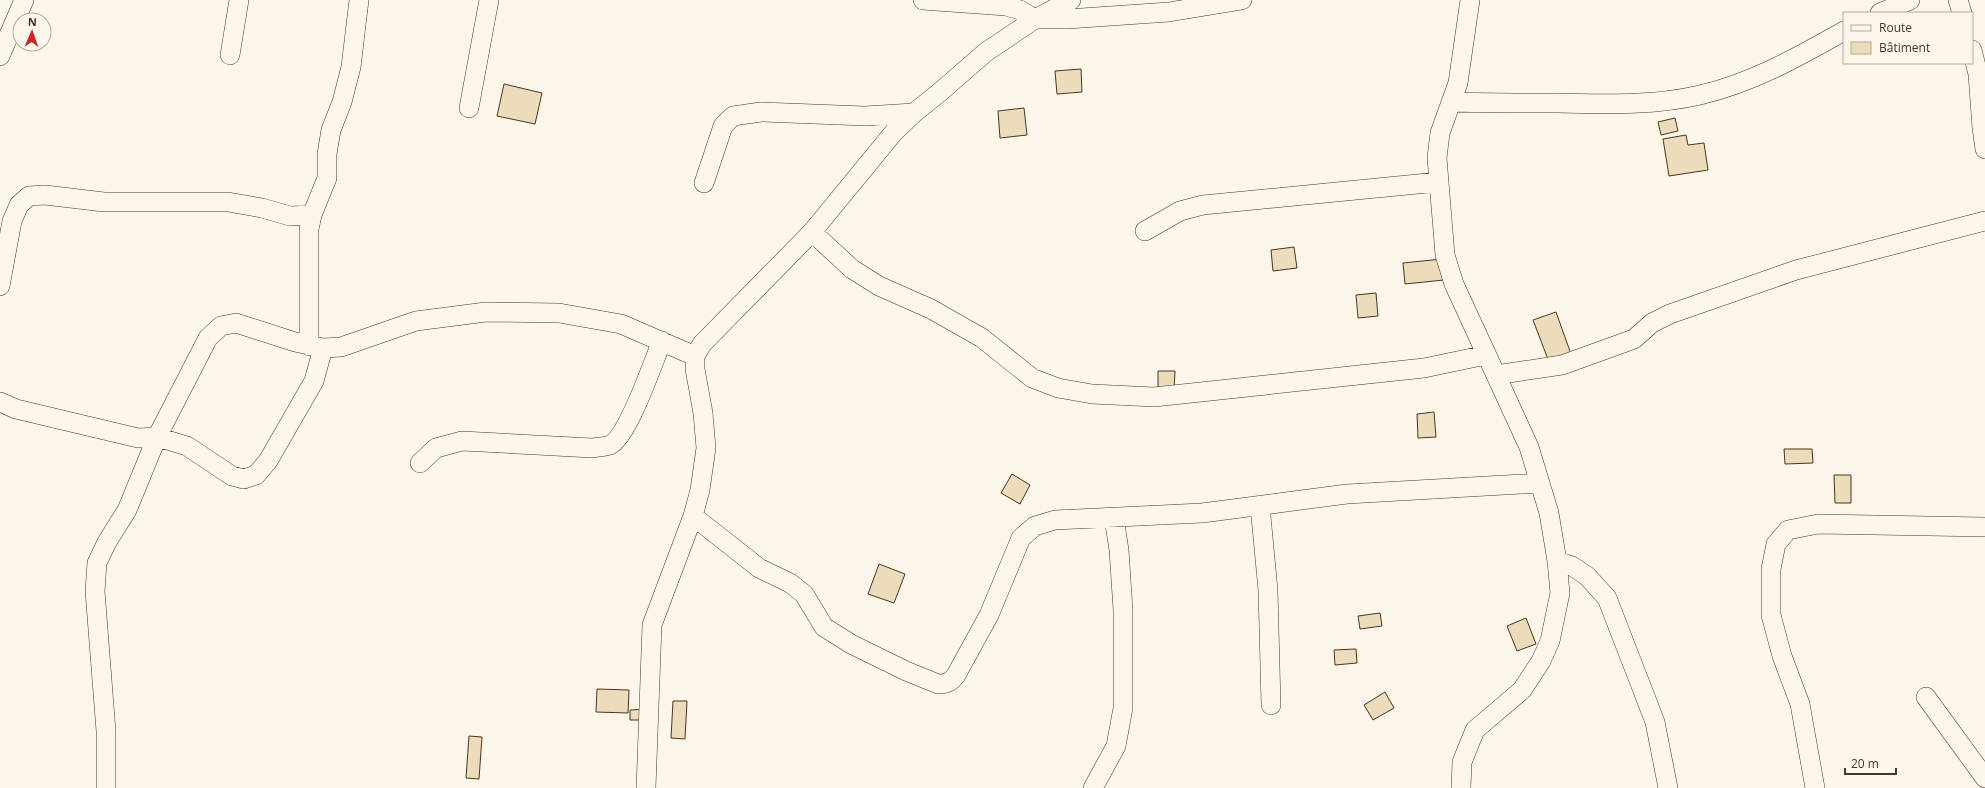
<svg xmlns="http://www.w3.org/2000/svg" width="1985" height="788" viewBox="0 0 1985 788" font-family="'Open Sans',sans-serif">
  <style>
    .building { fill: #ecdcbc; stroke: #4a3520 }
    .lines { fill: none; stroke-linecap: round; stroke-linejoin: round }
    .minor-casing { stroke: #4a3520; stroke-width: 20 }
    .minor { stroke: #fbf6e9; stroke-width: 19 }
  </style>
  <rect width="100%" height="100%" fill="#fbf6e9"/>
  <path class="building" d="M1081 69 1082 92 1057 94 1055 71Z
    M504 84 542 93 535 124 497 116Z
    M1024 108 1027 135 1000 138 998 111Z
    M1675 118 1678 131 1661 135 1658 122Z
    M1686 135 1688 145 1704 143 1708 170 1669 176 1663 139Z
    M1294 247 1297 268 1273 271 1271 250Z
    M1442 259 1444 280 1405 284 1403 263Z
    M1376 293 1378 316 1358 318 1356 295Z
    M1556 312 1571 354 1549 362 1533 320Z
    M1158 371H1175L1174 390 1158 389Z
    M1434 412 1436 437 1418 438 1417 414Z
    M1784 449H1812L1813 463 1785 464Z
    M1012 474 1030 485 1020 504 1001 493Z
    M1834 475H1851V503H1835Z
    M879 564 905 574 894 603 868 594Z
    M1380 613 1382 626 1360 629 1358 616Z
    M1526 618 1536 644 1517 651 1507 626Z
    M1356 649 1357 663 1335 665 1334 650Z
    M597 689 629 690 628 713 596 712Z
    M1385 692 1394 708 1373 720 1364 705Z
    M673 701H687L685 739 671 738Z
    M647 709V720H630V710Z
    M469 736 482 737 479 779 466 778Z"/>
  <g class="lines">
    <defs>
      <path id="minor" d="M923 0 1006 6 1020 10 1035 19H1067L1169 12 1242 0
        M1958 0 1962 13
        M1880 13 1910 0
        M1972 50 1978 74 1982 128 1985 149
        M230 55 239 0
        M0 56 24 0
        M1451 102C1487 103 1522 103 1558 103 1606 104 1653 106 1700 95 1752 83 1798 57 1844 31
        M469 108 489 0
        M704 183 723 126 733 116 761 112 865 116 914 113
        M1145 231 1180 211 1203 205 1438 182
        M812 232 852 269 879 286 931 309 982 338 1032 378 1058 388 1092 394 1154 397 1424 368 1486 355
        M0 286 12 221 19 205 29 196 45 195 104 202H228L262 208 290 216 312 215
        M309 346V229L312 215 327 178V154L331 130 342 102 351 67 359 0
        M1496 375 1562 365 1634 339 1652 323 1670 314 1796 270 1985 221
        M0 402 16 409 138 438 157 437 187 446 232 476 244 479 256 475 268 461 314 381 323 348
        M420 463 436 448 462 441 592 448C597 447 605 447 610 445 628 437 653 362 662 341
        M1260 506 1268 590 1271 705
        M693 516 759 568 790 583 804 594 824 627 851 644 906 671 938 684C947 684 951 682 956 675L989 615 1021 538 1035 526 1055 520 1202 513 1347 494 1540 483
        M1557 561 1572 566 1587 576 1607 598 1655 722 1668 788
        M1926 697 1985 778
        M106 788V731L95 591 97 563 107 542 127 510 157 437 208 338 221 326 236 323 295 342 323 348 341 347 416 321 486 312 559 313 621 324 695 356
        M646 788 652 625 693 516 700 490 706 448 703 413 695 369V356L702 344 812 232 894 132 914 113 940 92 986 52 1035 19 1071 0
        M1093 788 1116 746 1123 708V610L1119 550 1114 518
        M1461 788 1462 762 1475 730 1522 690 1541 661 1550 641 1560 593 1557 561 1549 513 1529 447 1454 284 1445 255 1437 158 1440 133 1458 83 1470 0
        M1815 788 1800 704 1782 656 1771 615V569L1776 544 1788 530 1818 524 1985 527"/>
    </defs>
    <use href="#minor" class="minor-casing"/>
    <use href="#minor" class="minor"/>
  </g>
  <rect x="1843" y="12" width="130" height="52" fill="#fbf6e9" stroke="#b4a999"/>
  <rect x="1851" y="25" width="20" height="6" fill="#fbf6e9" stroke="#b4a999"/>
  <text x="1879" y="32" font-size="12" fill="#4a3520">Route</text>
  <rect x="1851" y="42" width="20" height="12" fill="#ecdcbc" stroke="#b4a999"/>
  <text x="1879" y="52" font-size="12" fill="#4a3520">Bâtiment</text>
  <g transform="translate(32 32) rotate(2)"><circle r="19" fill="#fbf6e9" stroke="#b4a999"/>
  <path d="M0-3L7 15L0 10L-7 15Z" fill="#c62828"/>
  <text y="-6" font-size="11" font-weight="bold" text-anchor="middle" fill="#4a3520">N</text>
  </g>
  <path d="M1845 768v6h51v-6" fill="none" stroke="#4a3520" stroke-width="2"/>
  <text x="1851" y="768" font-size="12" fill="#4a3520" stroke="#fbf6e9" stroke-width="3" paint-order="stroke">20 m</text>
</svg>
